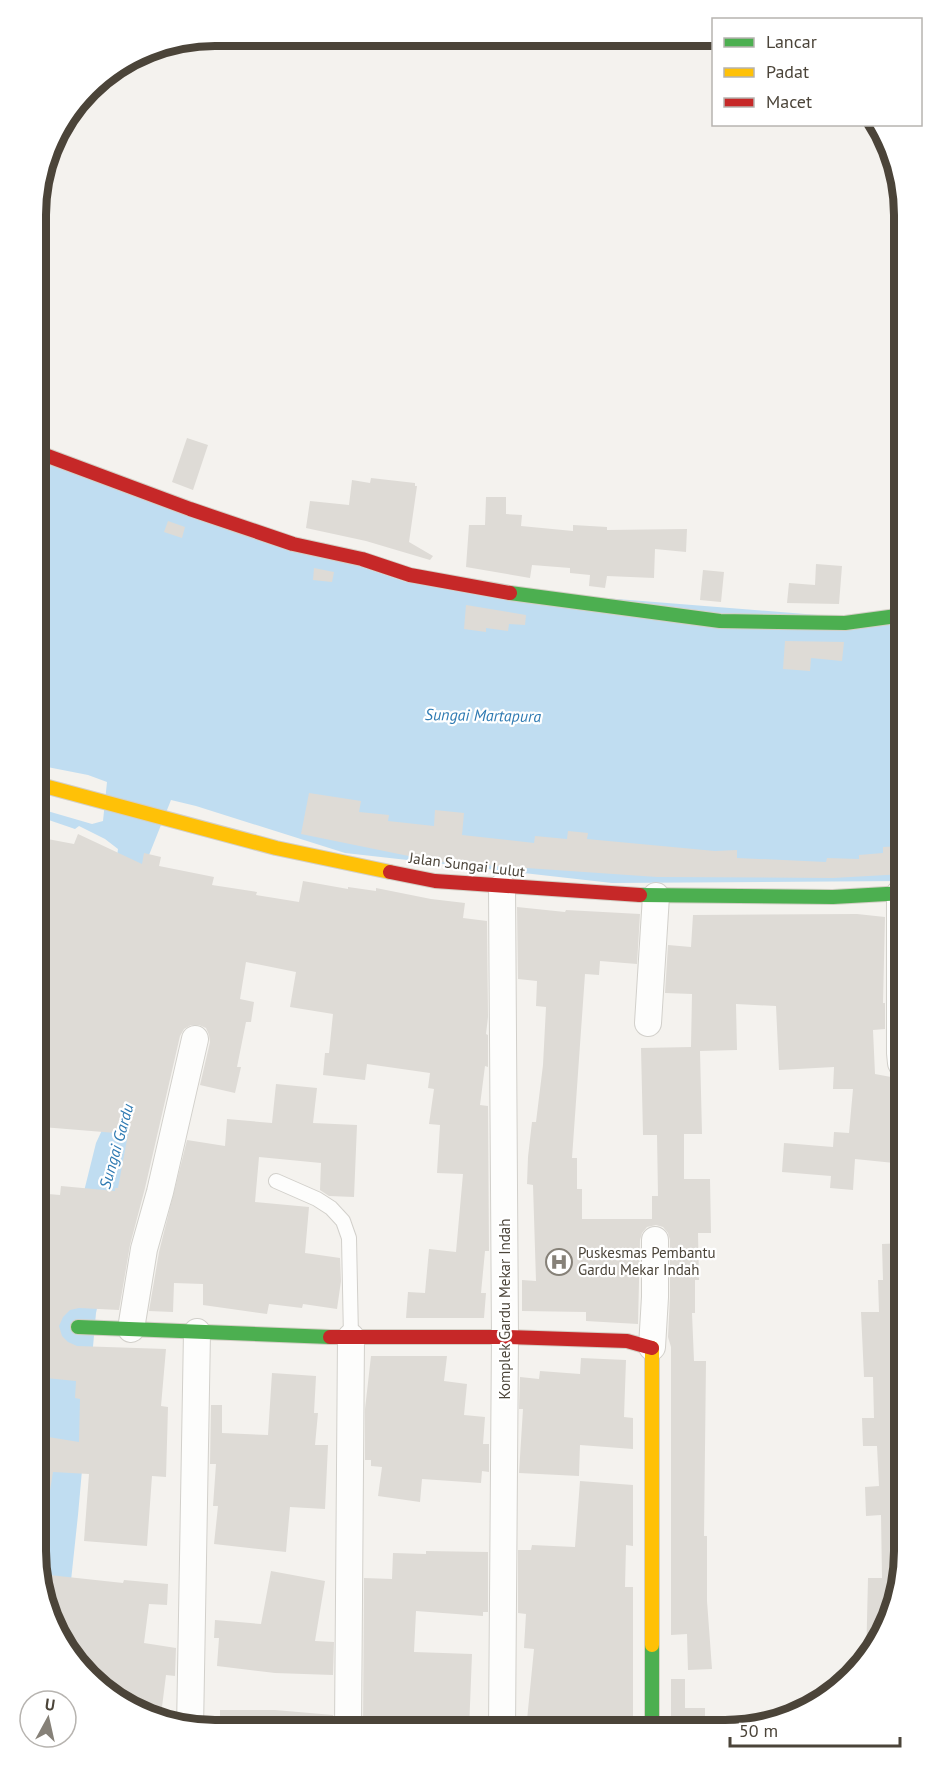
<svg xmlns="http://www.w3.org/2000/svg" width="940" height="1767" viewBox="0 0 940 1767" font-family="'PT Sans',sans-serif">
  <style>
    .water { fill: #c0ddf1 }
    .building { fill: #dedbd6 }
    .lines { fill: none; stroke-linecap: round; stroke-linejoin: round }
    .lane-casing { stroke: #d2d0cb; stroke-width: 16 }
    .street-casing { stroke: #d2d0cb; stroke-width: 28 }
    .fast-casing { stroke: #d3cfc5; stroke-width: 16 }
    .slow-casing { stroke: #d3cfc5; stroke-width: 16 }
    .jam-casing { stroke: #d3cfc5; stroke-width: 16 }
    .lane { stroke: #fdfdfc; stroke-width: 14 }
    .street { stroke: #fdfdfc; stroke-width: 26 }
    .fast { stroke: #4caf50; stroke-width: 14 }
    .slow { stroke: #ffc107; stroke-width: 14 }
    .jam { stroke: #c62828; stroke-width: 14 }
    .labels { text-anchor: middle; stroke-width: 4.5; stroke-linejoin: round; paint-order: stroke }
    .street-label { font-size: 15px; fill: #4b4439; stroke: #fff }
    .poi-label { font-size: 15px; fill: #4b4439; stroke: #fff; text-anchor: start }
    .water-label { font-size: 16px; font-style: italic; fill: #2e7ab2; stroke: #fff }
    .rim { fill: none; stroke: #4b4439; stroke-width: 8 }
  </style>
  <rect width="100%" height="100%" fill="#f4f2ee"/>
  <path class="water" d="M37 456 406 582 904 622V881L612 883 345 853 196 806 171 800 149 855 128 1172 96 1313 78 1515 65 1637 45 1609 36 1551V1426L65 1268 96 1143 118 1096 108 918 118 849 105 839 79 826 75 829 37 816V808L92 824 103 821 107 782 88 775 37 765Z"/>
  <path class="building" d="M187 438 208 445 193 490 172 482Z
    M371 478 415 483V486H417L409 542 433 556 430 560 366 541 306 528 310 501 349 505 352 480 370 483Z
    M486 497H506V514L522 515 521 526 573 531V525L607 527V530L687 529 686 552 655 549 654 578 607 576 605 588 589 586 590 575 570 573V568L532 565 530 578 466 567 469 525H485Z
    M168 521 185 527 182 538 164 532Z
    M816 564 842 566 839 604 787 603 789 583 815 585Z
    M314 568 334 572 332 582 313 580Z
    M703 570 724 572 721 602 700 600Z
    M466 605 526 615 525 625 509 624 508 631 486 628V632L464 629Z
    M785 641 844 642 842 661 811 658 810 671 783 669Z
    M309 793 361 801 359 812 389 815 388 821 434 826 435 810 464 813 462 835 534 843 535 836 567 839 568 831 588 833 587 839 715 851 737 850V858L826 862 827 858 859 859V855L883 853V847L904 846V874L833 878 657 877 438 862 301 834Z
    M78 834 142 864 144 853 161 857 159 866 214 877 212 885 257 892 256 895 299 902 303 881 348 889V887L376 891V888L431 899 465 903 463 918 487 921 488 1017 486 1034 488 1035V1067L485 1066 480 1105 488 1106 489 1251H485L481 1293H486L484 1318H406L408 1292 425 1293 429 1249 456 1252 463 1174 437 1173 440 1125 429 1124 434 1089 428 1088 430 1073 367 1064 365 1080 323 1075 325 1053H329L333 1014 290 1007 296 972 246 962 240 999 254 1002 251 1022H246L237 1067H241L235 1093 200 1085 210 1042 209 1035 206 1028 199 1025H191L184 1029 180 1036 145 1188 130 1245 119 1310 79 1308 70 1310 63 1317 59 1326 62 1336 68 1342 77 1346 166 1349 161 1406 168 1407 166 1477 152 1476 147 1546 84 1541 89 1474 53 1472 46 1515H36V1435L79 1442 80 1399 75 1398 76 1381 36 1377V1193L60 1195 61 1186 115 1191V1188H118L128 1134 42 1127 43 1124 36 1123 37 837 74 844Z
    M517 907 565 912 566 910 640 914 637 964 600 961 599 975 585 974 572 1158H577V1189H582V1219H652V1196H658L657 1135H643L641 1048 691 1047 692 994 665 993 668 945 691 947 693 915 857 914 885 917 883 1003H885V1029L873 1030 875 1074 891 1077 896 1082 904 1084V1164L855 1159 853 1190 830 1188 831 1176 782 1172 784 1143 833 1147 834 1132 849 1133 853 1089H833L834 1067 779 1070 776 1006 736 1004 737 1050 700 1051 702 1134H684V1179H710L711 1233H698L699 1280H695V1313H692L694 1361H706L704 1536H707V1601L712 1669 688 1670 687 1634 671 1635V1347L668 1337 670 1297V1240L668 1233 663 1227 656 1225 647 1227 642 1233 640 1240 638 1324 586 1321V1312L522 1311V1280L536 1281 533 1185 527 1184 528 1157 532 1122H536L543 1065 546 1007 536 1006 537 981 518 979Z
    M276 1084 317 1088 313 1123 357 1125 354 1197 329 1196 320 1190 321 1163 259 1157 255 1202 309 1207 305 1253 340 1258 341 1281 337 1309 303 1304 302 1308 269 1304 267 1314 203 1305V1284L174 1283 173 1312 149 1311 159 1252 187 1140 225 1146 227 1119 272 1123Z
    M904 1243V1563L890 1620 866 1662 868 1578H882L881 1515 866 1516 865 1487 879 1486 877 1446H863L862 1418H874L873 1377H864L861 1312H879L878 1280H883L882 1244Z
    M371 1356H447L444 1381 467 1384 464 1415 485 1417 483 1444H489V1472L482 1471 481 1483 422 1479 420 1502 378 1496 382 1467 371 1466V1460H365V1409Z
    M581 1358 626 1360 624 1417 633 1418V1449L580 1445 579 1476 519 1473 523 1409H519L520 1377 539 1379 540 1371 580 1374Z
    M272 1373 316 1376 314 1413H318L315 1445H328L325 1509 290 1507 286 1552 214 1544 218 1506H213L216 1464H210L211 1405H222V1433L268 1435Z
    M580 1481 633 1485V1546L626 1545 625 1587H633V1731L526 1730 534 1649 524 1648 526 1614 518 1613V1550H531L532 1545 575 1547Z
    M426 1551 488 1552V1612H483V1616L416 1611 414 1652 472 1654 469 1730H363L364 1578 392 1579 393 1553 426 1554Z
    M271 1571 325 1581 315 1641 334 1642 333 1675 275 1673 217 1666 219 1638H214L215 1620 261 1624Z
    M40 1574 123 1583 124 1580 168 1584 167 1605 149 1604 144 1643 176 1648 175 1676 166 1675 162 1707 132 1703 131 1709 98 1687 45 1609Z
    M671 1679H685V1708H705V1731H671Z
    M220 1710H275L333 1715V1730H220Z"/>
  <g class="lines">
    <defs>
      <path id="lane" d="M276 1181 317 1199 331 1208 343 1221 349 1238 351 1337"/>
      <path id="street" d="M900 893V1053L901 1063 904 1069
        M648 1023 656 896
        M131 1329 144 1249 160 1192 195 1039
        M652 1347 655 1297V1240
        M190 1729 197 1332
        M348 1730 351 1337
        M502 1730 505 1337 502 887"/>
      <path id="fast" d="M510 593 720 621 845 623 904 615
        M640 895 833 897 904 893
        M78 1327 330 1337
        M652 1645V1731"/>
      <path id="slow" d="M37 784 276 848 390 872
        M652 1348V1645"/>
      <path id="jam" d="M37 452 190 509 293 544 362 559 410 575 510 593
        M390 872 435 881 640 895
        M330 1337H505L627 1341 652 1348"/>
    </defs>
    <use href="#lane" class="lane-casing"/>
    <use href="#street" class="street-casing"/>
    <use href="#fast" class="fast-casing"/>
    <use href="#slow" class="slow-casing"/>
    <use href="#jam" class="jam-casing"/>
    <use href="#lane" class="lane"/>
    <use href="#street" class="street"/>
    <use href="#fast" class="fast"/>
    <use href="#slow" class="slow"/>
    <use href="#jam" class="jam"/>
  </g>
  <defs>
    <symbol id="hospital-ring" viewBox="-11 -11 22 22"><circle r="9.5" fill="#fff" stroke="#868178" stroke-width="1.5"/><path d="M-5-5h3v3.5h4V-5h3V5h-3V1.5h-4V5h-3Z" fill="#868178"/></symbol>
  </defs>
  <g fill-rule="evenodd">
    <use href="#hospital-ring" x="544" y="1247" width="30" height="30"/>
  </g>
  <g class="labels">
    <g class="street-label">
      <text transform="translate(467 865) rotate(7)" y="5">Jalan Sungai Lulut</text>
      <text transform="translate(505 1309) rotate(-90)" y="5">Komplek Gardu Mekar Indah</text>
    </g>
    <g class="poi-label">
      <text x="578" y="1258">Puskesmas Pembantu<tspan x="578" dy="17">Gardu Mekar Indah</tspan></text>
    </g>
    <g class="water-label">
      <text transform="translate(483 715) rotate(1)" y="6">Sungai Martapura</text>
      <text transform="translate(116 1146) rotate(-74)" y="6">Sungai Gardu</text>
    </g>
  </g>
  <path d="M0 0H940V1767H0ZM215 46H725A169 169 0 0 1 894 215V1551A169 169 0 0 1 725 1720H215A169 169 0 0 1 46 1551V215A169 169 0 0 1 215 46Z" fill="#fff" fill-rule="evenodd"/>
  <path class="rim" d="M215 46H725A169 169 0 0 1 894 215V1551A169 169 0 0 1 725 1720H215A169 169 0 0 1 46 1551V215A169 169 0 0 1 215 46Z"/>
  <rect x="712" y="18" width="210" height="108" fill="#ffffff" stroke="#b7b4b0" stroke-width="1.5"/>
  <rect x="724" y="38" width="30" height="9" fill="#4caf50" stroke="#b7b4b0" stroke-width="1.5"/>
  <text x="766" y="48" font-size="18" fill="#4b4439">Lancar</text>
  <rect x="724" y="68" width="30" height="9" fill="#ffc107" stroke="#b7b4b0" stroke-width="1.5"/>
  <text x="766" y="78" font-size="18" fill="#4b4439">Padat</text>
  <rect x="724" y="98" width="30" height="9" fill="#c62828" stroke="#b7b4b0" stroke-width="1.5"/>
  <text x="766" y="108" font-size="18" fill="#4b4439">Macet</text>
  <g transform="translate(48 1719) rotate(8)"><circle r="28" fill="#ffffff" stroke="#b7b4b0" stroke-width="1.5"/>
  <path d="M0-4.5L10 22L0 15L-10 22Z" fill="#868178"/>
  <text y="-9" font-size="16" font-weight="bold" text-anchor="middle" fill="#4b4439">U</text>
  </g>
  <path d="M730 1737v9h170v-9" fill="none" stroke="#4b4439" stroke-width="3"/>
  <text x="739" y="1737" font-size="18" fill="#4b4439" stroke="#ffffff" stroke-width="4.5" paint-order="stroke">50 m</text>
</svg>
